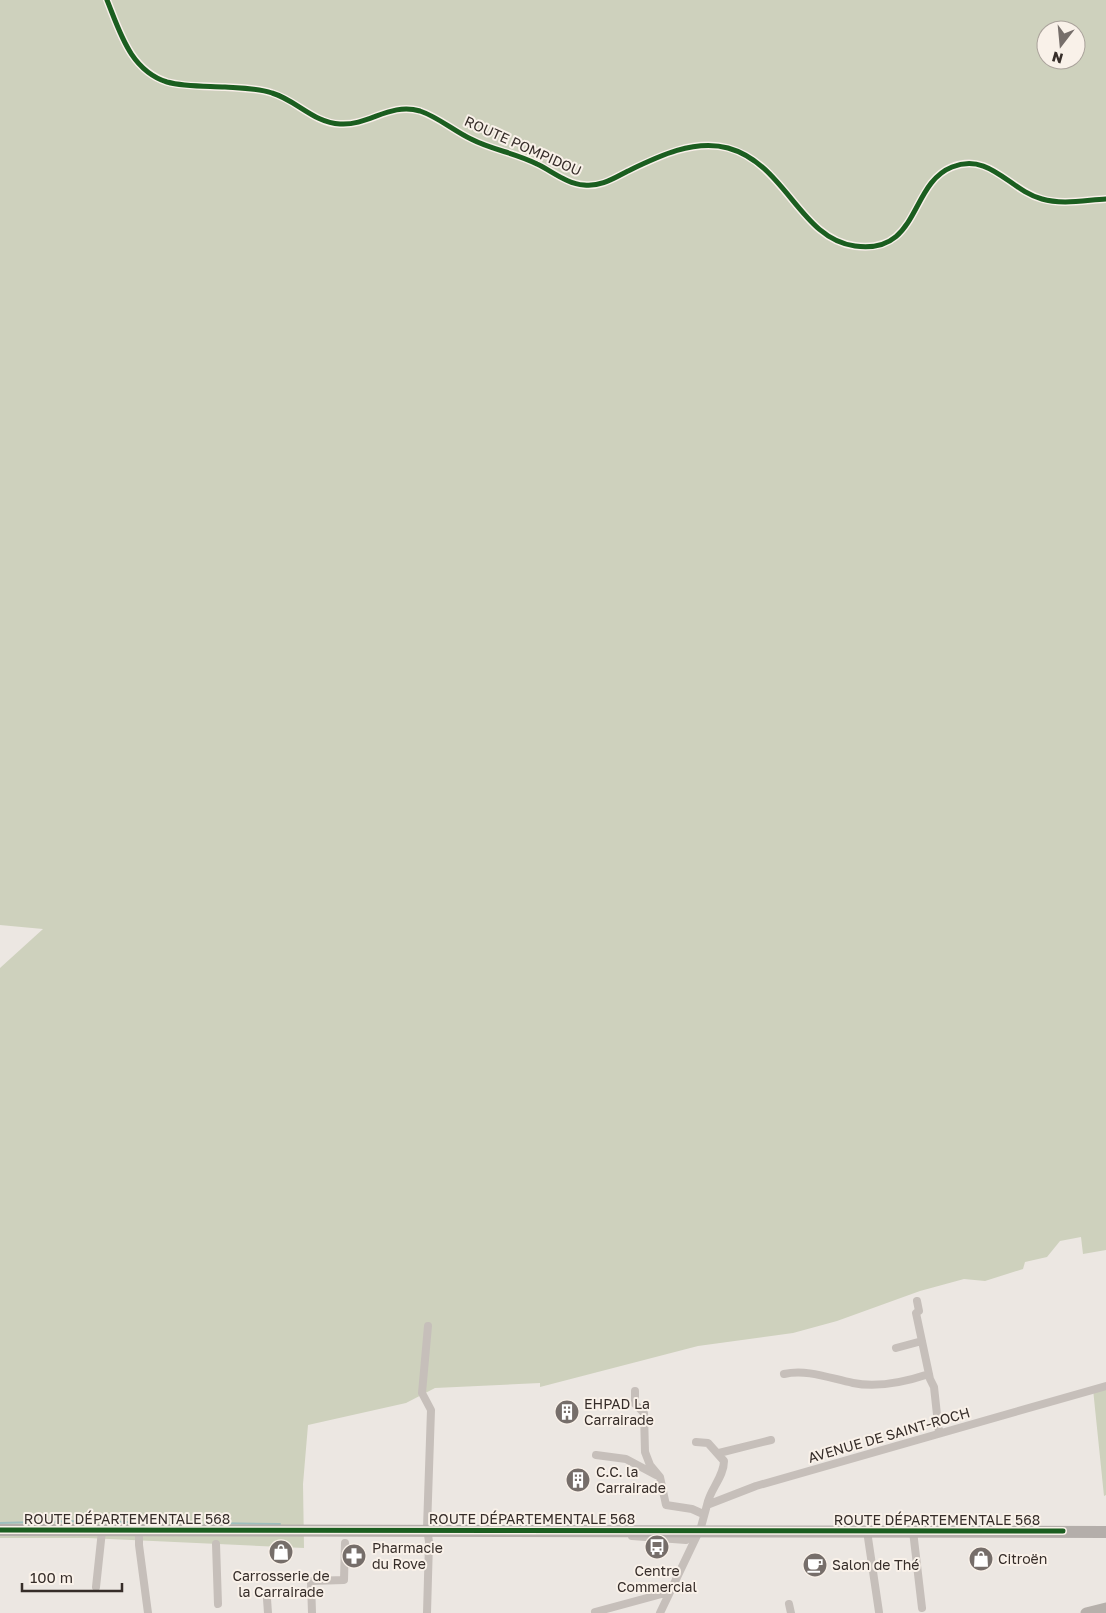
<svg xmlns="http://www.w3.org/2000/svg" width="1106" height="1613" viewBox="0 0 1106 1613" font-family="'Golos Text',sans-serif">
  <style>
    .green { fill: #ced1bd; fill-rule: evenodd }
    .lines { fill: none; stroke-linecap: round; stroke-linejoin: round }
    .stream { stroke: #9ebebd; stroke-width: 2 }
    .street { stroke: #c6bfba; stroke-width: 8 }
    .secondary { stroke: #b6b0ab; stroke-width: 11 }
    .primary { stroke: #b4aeaa; stroke-width: 12 }
    .cycleway-casing { stroke: #f9f1e9; stroke-width: 8 }
    .cycleway { stroke: #1b5e20; stroke-width: 5 }
    .labels { text-anchor: middle; stroke-width: 4; stroke-linejoin: round; paint-order: stroke }
    .street-label { font-size: 14px; fill: #362d29; stroke: #f9f1e9 }
    .poi-label { font-size: 14px; fill: #362d29; stroke: #f9f1e9; text-anchor: start }
  </style>
  <rect width="100%" height="100%" fill="#ece7e2"/>
  <path class="green" d="M0 0H1106V1250L1083 1254 1081 1237 1060 1241 1047 1257 1025 1262 1023 1269 985 1281 964 1279 920 1291 837 1321 793 1333 698 1346 540 1387V1383L435 1388 406 1403 308 1425 303 1484 304 1548 88 1538H0V968L43 929 0 925ZM1046 30H1076V60H1046Z
    M1106 1384V1495L1104 1496 1093 1389Z"/>
  <g class="lines">
    <path class="stream" d="M117 1522H129
      M152 1522H166
      M175 1522 202 1523
      M0 1523 79 1521
      M209 1523 280 1524"/>
    <path class="street" d="M107 0C120 32 130 70 167 82 185 87 207 86 225 87 241 88 257 88 272 93 296 100 314 123 340 124 369 126 390 102 420 111 438 117 454 131 471 139 492 150 516 153 537 164 552 171 567 184 584 185 601 187 614 178 628 171 659 156 694 139 728 148 786 164 800 239 855 246 920 255 909 184 952 167 990 152 1009 190 1042 199 1062 205 1086 200 1106 199
      M917 1301 919 1311 916 1313 930 1379 934 1387 939 1433
      M896 1348 922 1341
      M784 1374C807 1369 829 1378 853 1383 878 1388 905 1382 929 1374
      M635 1391V1404L644 1413 645 1452 650 1465 660 1477 666 1505 692 1509 703 1514
      M696 1442 708 1443 724 1461C724 1477 710 1489 707 1505
      M719 1453 771 1440
      M596 1455 626 1459 656 1475
      M139 1531V1545L148 1613
      M867 1531 879 1612
      M913 1531 922 1608
      M632 1536 686 1540 693 1531
      M216 1544 218 1604
      M96 1587 102 1531
      M267 1599 268 1613
      M789 1604 791 1613
      M595 1612 669 1592
      M312 1613 311 1581 344 1580 345 1543
      M427 1613 429 1542 427 1528 431 1410 422 1393 428 1326
      M660 1613 701 1527 707 1505 756 1486 1106 1386"/>
    <path class="secondary" d="M1086 1613 1106 1608"/>
    <path class="primary" d="M0 1530 1106 1532"/>
    <defs>
      <path id="cycleway" d="M107 0C120 32 130 70 167 82 185 87 207 86 225 87 241 88 257 88 272 93 296 100 314 123 340 124 369 126 390 102 420 111 438 117 454 131 471 139 492 150 516 153 537 164 552 171 567 184 584 185 601 187 614 178 628 171 659 156 694 139 728 148 786 164 800 239 855 246 920 255 909 184 952 167 990 152 1009 190 1042 199 1062 205 1086 200 1106 199
        M0 1530 1063 1531"/>
    </defs>
    <use href="#cycleway" class="cycleway-casing"/>
    <use href="#cycleway" class="cycleway"/>
  </g>
  <defs>
    <symbol id="building-disc" viewBox="-11 -11 22 22"><circle r="9.5" fill="#766e6a" stroke="#f9f1e9"/><path d="M-4-6H4V6H1V3H-1V6H-4ZM-2.5-4.3h1.7v1.8h-1.7ZM.8-4.3h1.7v1.8H.8ZM-2.5-1h1.7V.8h-1.7ZM.8-1h1.7V.8H.8Z" fill="#fff"/></symbol>
    <symbol id="bus-disc" viewBox="-11 -11 22 22"><circle r="9.5" fill="#766e6a" stroke="#f9f1e9"/><path d="M-5-6H5V4H4V6H2V4H-2V6H-4V4H-5ZM-3.5-4V0h7V-4ZM-3.5 1.2v1.5H-2V1.2ZM2 1.2v1.5H3.5V1.2Z" fill="#fff"/></symbol>
    <symbol id="shop-disc" viewBox="-11 -11 22 22"><circle r="9.5" fill="#766e6a" stroke="#f9f1e9"/><path d="M-5-2.5h2.3a2.7 3.5 0 0 1 5.4 0H5L5.5 6h-11ZM-1.5-2.5h3a1.5 2.3 0 0 0-3 0Z" fill="#fff"/></symbol>
    <symbol id="pharmacy-disc" viewBox="-11 -11 22 22"><circle r="9.5" fill="#766e6a" stroke="#f9f1e9"/><path d="M-2-6h4v4h4v4h-4v4h-4v-4h-4v-4h4Z" fill="#fff"/></symbol>
    <symbol id="cafe-disc" viewBox="-11 -11 22 22"><circle r="9.5" fill="#766e6a" stroke="#f9f1e9"/><path d="M-5.5-4.5H6V0H3Q3 3.5 0 3.5H-2.5Q-5.5 3.5-5.5 0ZM3-3.2v2h1.7v-2ZM-6 4.5H4V6H-6Z" fill="#fff"/></symbol>
  </defs>
  <g fill-rule="evenodd">
    <use href="#building-disc" x="553" y="1398" width="28" height="28"/>
    <use href="#building-disc" x="564" y="1466" width="28" height="28"/>
    <use href="#bus-disc" x="643" y="1533" width="28" height="28"/>
    <use href="#shop-disc" x="267" y="1538" width="28" height="28"/>
    <use href="#pharmacy-disc" x="340" y="1542" width="28" height="28"/>
    <use href="#shop-disc" x="967" y="1545" width="28" height="28"/>
    <use href="#cafe-disc" x="801" y="1551" width="28" height="28"/>
  </g>
  <g class="labels">
    <g class="street-label">
      <text transform="translate(523 146) rotate(24)" y="5">ROUTE POMPIDOU</text>
      <text transform="translate(889 1435) rotate(-16)" y="5">AVENUE DE SAINT-ROCH</text>
      <text x="127" y="1524">ROUTE DÉPARTEMENTALE 568</text>
      <text x="532" y="1524">ROUTE DÉPARTEMENTALE 568</text>
      <text x="937" y="1525">ROUTE DÉPARTEMENTALE 568</text>
    </g>
    <g class="poi-label">
      <text x="584" y="1409">EHPAD La<tspan x="584" dy="16">Carrairade</tspan></text>
      <text x="596" y="1477">C.C. la<tspan x="596" dy="16">Carrairade</tspan></text>
      <text x="372" y="1553">Pharmacie<tspan x="372" dy="16">du Rove</tspan></text>
      <text x="998" y="1564">Citroën</text>
      <text x="832" y="1570">Salon de Thé</text>
      <text x="657" y="1576" text-anchor="middle">Centre<tspan x="657" dy="16">Commercial</tspan></text>
      <text x="281" y="1581" text-anchor="middle">Carrosserie de<tspan x="281" dy="16">la Carrairade</tspan></text>
    </g>
  </g>
  <g transform="translate(1061 45) rotate(196)"><circle r="24" fill="#f9f1e9" stroke="#aba39c"/>
  <path d="M0-4L9 19L0 12L-9 19Z" fill="#766e6a"/>
  <text y="-8" font-size="14" font-weight="bold" text-anchor="middle" fill="#362d29">N</text>
  </g>
  <path d="M22 1583v8h100v-8" fill="none" stroke="#362d29" stroke-width="2.5"/>
  <text x="30" y="1583" font-size="15" fill="#362d29" stroke="#f9f1e9" stroke-width="4" paint-order="stroke">100 m</text>
</svg>
